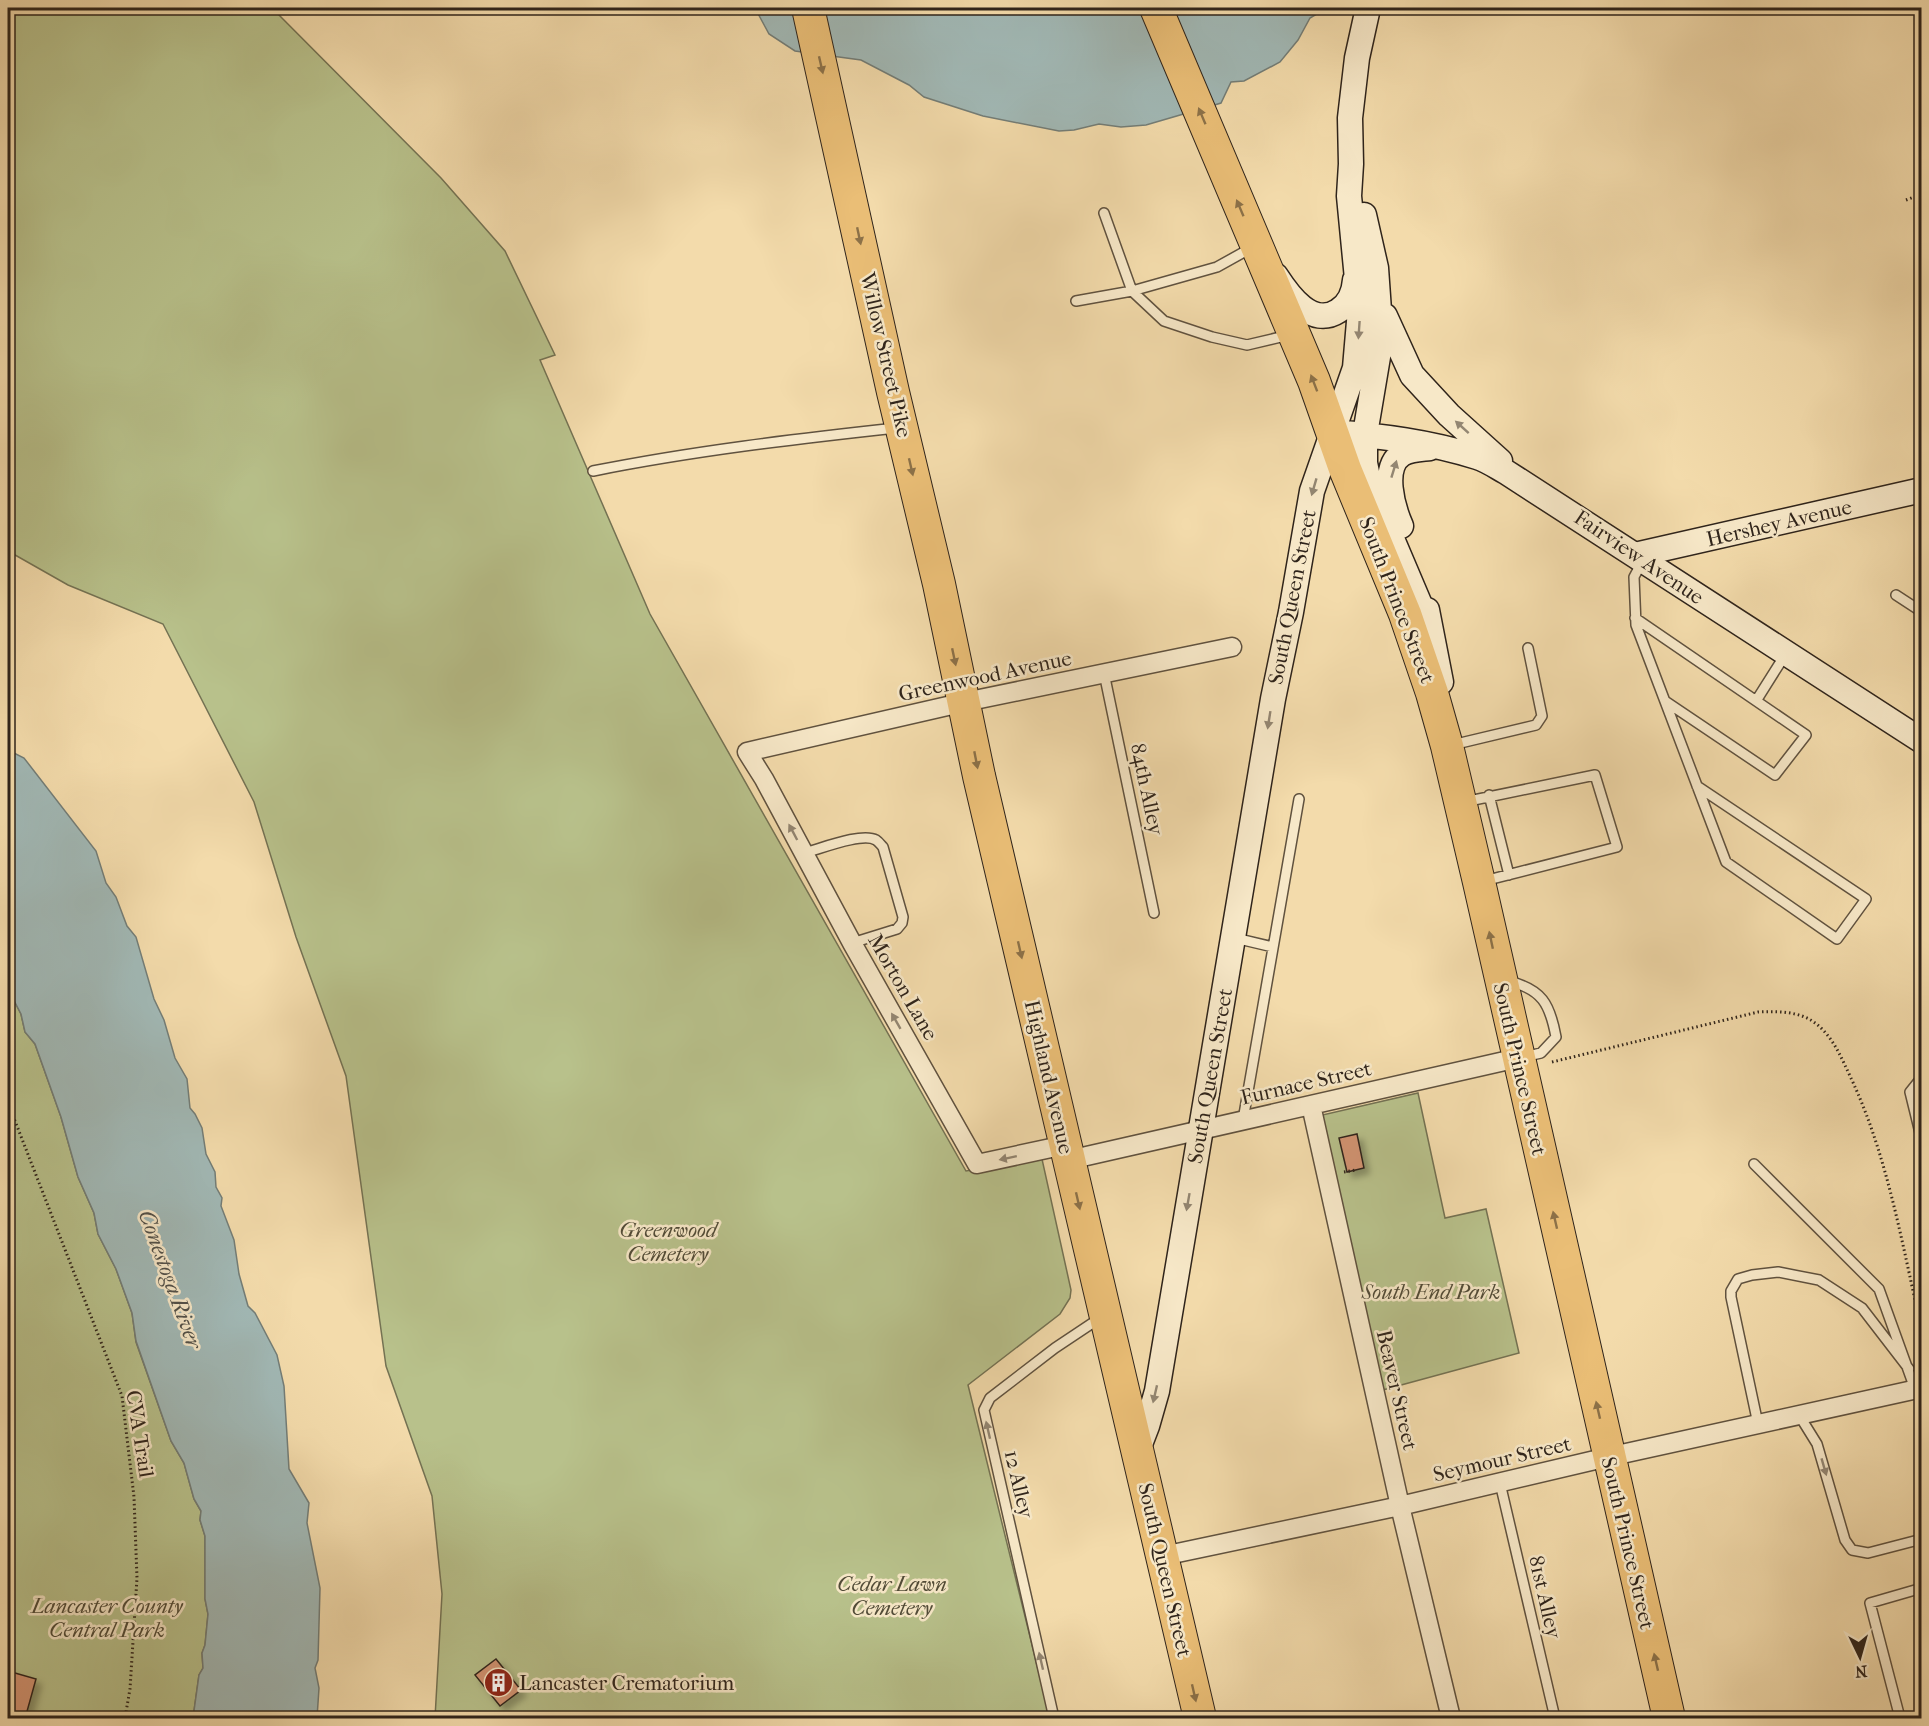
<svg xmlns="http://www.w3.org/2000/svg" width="1929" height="1726" viewBox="0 0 1929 1726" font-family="'IM FELL French Canon',serif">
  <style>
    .green { fill: #b8c18b; stroke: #747253; stroke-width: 1.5 }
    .water { fill: #a1b8b5; stroke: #737d77; stroke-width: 1.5 }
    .building { fill: #d39473; stroke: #2f241b; stroke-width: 1.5; filter: url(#shadow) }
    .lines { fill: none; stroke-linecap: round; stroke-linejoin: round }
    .lane-casing { stroke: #60523f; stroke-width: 12 }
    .street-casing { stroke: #60523f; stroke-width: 21 }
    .secondary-casing { stroke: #2f241b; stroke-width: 27 }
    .highway-casing { stroke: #2f241b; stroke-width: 34 }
    .path { stroke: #2f241b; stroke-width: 3; stroke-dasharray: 1.5 3; stroke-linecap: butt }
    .lane { stroke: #f7e8c8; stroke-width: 9 }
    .street { stroke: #f7e8c8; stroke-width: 18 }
    .secondary { stroke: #f7e8c8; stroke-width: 24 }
    .highway { stroke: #eabe76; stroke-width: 32 }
    .oneway { fill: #8c7148 }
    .oneway2 { fill: #938672 }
    .labels { text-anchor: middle; stroke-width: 5; stroke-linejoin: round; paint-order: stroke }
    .street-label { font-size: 21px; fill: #2f241b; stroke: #f7e8c8 }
    .park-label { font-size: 21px; font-style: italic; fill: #514b37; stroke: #f7e8c8 }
    .poi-label { font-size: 21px; fill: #2f241b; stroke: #f7e8c8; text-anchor: start }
    .water-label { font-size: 22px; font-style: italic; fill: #515049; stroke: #f7e8c8 }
  </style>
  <defs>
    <filter id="shadow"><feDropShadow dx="5.5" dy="5.5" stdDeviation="3" flood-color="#0004"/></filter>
  </defs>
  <rect width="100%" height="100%" fill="#f3dbab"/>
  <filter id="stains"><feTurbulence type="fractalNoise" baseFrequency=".00333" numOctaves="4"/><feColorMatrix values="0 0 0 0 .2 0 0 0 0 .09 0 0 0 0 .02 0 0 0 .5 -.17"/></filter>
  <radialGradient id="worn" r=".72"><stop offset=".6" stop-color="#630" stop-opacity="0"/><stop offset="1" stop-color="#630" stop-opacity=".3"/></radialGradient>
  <path class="green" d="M8 8H272L441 178 505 251 555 355 540 360 650 614 966 1171 1042 1159 1071 1290 1070 1298 1060 1314 968 1385 1050 1718H435L442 1594 432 1496 386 1366 346 1076 296 937 254 802 163 624 68 585 8 551Z
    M8 989 21 1014 25 1032 35 1044 61 1117 78 1177 94 1213 98 1234 116 1269 132 1313 136 1342 171 1441 184 1463 194 1499 201 1511 200 1520 205 1536V1599L208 1614 205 1645 202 1653 203 1668 199 1675 193 1718H8Z
    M1418 1093 1445 1218 1486 1209 1519 1353 1379 1391 1318 1116Z"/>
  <path class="water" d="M755 8H1327L1310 18 1298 40 1280 62 1244 81 1231 82 1221 103 1146 125 1121 127 1099 124 1074 130 1059 131 983 116 924 97 909 85 861 60 795 51 769 34Z
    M8 750 24 758 96 851 106 883 116 897 127 926 136 937 154 999 164 1020 175 1058 187 1079 190 1108 195 1114 202 1128 206 1154 215 1172 216 1187 222 1198 221 1206 234 1240 239 1274 248 1306 255 1313 277 1355 284 1386 289 1469 309 1503 307 1523 320 1588 318 1660 315 1668 319 1688 317 1718H193L199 1675 203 1668 202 1653 205 1645 208 1614 205 1599V1536L200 1520 201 1511 194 1499 184 1463 171 1441 136 1341 132 1313 116 1269 98 1234 94 1213 78 1177 61 1117 35 1044 25 1032 21 1014 8 989Z"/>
  <path class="building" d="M1357 1134 1364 1168 1347 1172 1339 1138Z
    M496 1659 521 1690 500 1706 475 1675Z
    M8 1671 36 1679 26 1715 8 1710Z"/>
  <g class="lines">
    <defs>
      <path id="lane" d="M1104 213 1132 291 1164 321 1212 337 1247 345 1289 335
        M1076 301 1132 291 1217 267 1253 247
        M593 471C693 451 795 439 896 428
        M1642 562 1634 577 1636 625 1726 862 1837 939 1866 899 1697 786
        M1896 595 1922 612
        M1635 618 1806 735 1775 775 1665 701
        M1104 673 1154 913
        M1756 701 1785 655
        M1452 745 1536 725 1542 716 1528 648
        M1489 795 1509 875
        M1464 802 1595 775 1617 847 1484 881
        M804 853C820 849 862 832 876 840 879 842 881 845 883 847L903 917 902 923 897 929 852 943
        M1235 938 1273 947
        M1508 981C1542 989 1550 1004 1556 1037L1541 1053 1523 1057
        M1922 1077 1910 1092 1922 1141
        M1243 1120 1299 799
        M1754 1164 1879 1289 1915 1389
        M1799 1415 1817 1444 1845 1540 1852 1550 1868 1553 1922 1539
        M1758 1424 1731 1297V1291L1738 1279 1752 1275 1778 1272 1819 1280 1862 1308 1909 1369
        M1500 1483 1555 1718
        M1054 1718 984 1410 990 1398 1055 1348 1100 1318
        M1900 1718 1870 1603 1922 1588"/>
      <path id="street" d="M1311 1105 1400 1506 1451 1718
        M1065 1145 977 1164 852 943 764 779 747 752 965 702 1232 647
        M1069 1160 1518 1058
        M1163 1556 1400 1506 1608 1457 1922 1388"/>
      <path id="secondary" d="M1364 215 1376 268 1381 339 1365 434V463L1370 487 1429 626
        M1276 276C1289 296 1312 328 1338 311 1350 304 1354 293 1355 280
        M1385 316 1412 375 1449 415 1500 461
        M1332 432C1381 436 1430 442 1477 457 1487 460 1497 467 1506 472L1922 741
        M1401 526C1393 508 1381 467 1402 454 1410 449 1422 449 1430 448
        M1635 555 1922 490
        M1427 610 1441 682
        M1137 1452 1147 1426 1157 1391 1273 699 1291 612 1312 491 1355 368 1360 310 1349 196 1351 164 1350 118 1357 58 1368 8"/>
      <path id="highway" d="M808 8 893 392 939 584 979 776 1200 1718
        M1156 8 1314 381 1345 469 1405 614 1432 693 1447 746 1479 882 1669 1718"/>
    </defs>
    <use href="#lane" class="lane-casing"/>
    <use href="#street" class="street-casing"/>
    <use href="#secondary" class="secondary-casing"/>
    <use href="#highway" class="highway-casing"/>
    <path class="path" d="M1906 200 1922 194
      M1552 1062 1758 1012C1781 1011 1805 1011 1822 1029 1835 1042 1842 1059 1850 1076 1888 1156 1902 1245 1922 1331
      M8 1103 122 1396 134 1497 137 1578 130 1689 125 1718
      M1344 1172 1356 1170"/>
    <use href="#lane" class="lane"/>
    <use href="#street" class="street"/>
    <use href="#secondary" class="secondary"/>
    <use href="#highway" class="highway"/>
  </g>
  <defs><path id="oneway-solid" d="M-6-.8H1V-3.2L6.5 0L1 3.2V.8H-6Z" transform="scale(1.5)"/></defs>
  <g class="oneway">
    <use href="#oneway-solid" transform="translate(821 65) rotate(77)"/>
    <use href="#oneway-solid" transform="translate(1202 116) rotate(-113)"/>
    <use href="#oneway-solid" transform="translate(1240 208) rotate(-113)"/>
    <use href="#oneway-solid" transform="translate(859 236) rotate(78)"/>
    <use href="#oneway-solid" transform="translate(1314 383) rotate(-111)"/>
    <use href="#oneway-solid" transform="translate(911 467) rotate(77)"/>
    <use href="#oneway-solid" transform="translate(954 657) rotate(78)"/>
    <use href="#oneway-solid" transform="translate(976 760) rotate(79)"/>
    <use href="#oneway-solid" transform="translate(1491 940) rotate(-102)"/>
    <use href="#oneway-solid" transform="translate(1020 950) rotate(77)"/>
    <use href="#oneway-solid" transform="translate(1078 1201) rotate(77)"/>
    <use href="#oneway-solid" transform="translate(1555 1220) rotate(-103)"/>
    <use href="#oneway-solid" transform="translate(1598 1410) rotate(-103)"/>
    <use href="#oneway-solid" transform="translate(1656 1662) rotate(-103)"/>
    <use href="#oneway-solid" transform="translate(1194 1693) rotate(77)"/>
  </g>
  <g class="oneway2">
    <use href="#oneway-solid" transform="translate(1359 330) rotate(94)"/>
    <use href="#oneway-solid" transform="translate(1462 427) rotate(-138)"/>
    <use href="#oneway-solid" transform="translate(1394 469) rotate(-73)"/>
    <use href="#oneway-solid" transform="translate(1314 487) rotate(106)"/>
    <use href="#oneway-solid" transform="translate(1269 720) rotate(99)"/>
    <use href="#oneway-solid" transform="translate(793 832) rotate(-118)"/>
    <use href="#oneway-solid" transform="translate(896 1021) rotate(-120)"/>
    <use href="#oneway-solid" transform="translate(1008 1158) rotate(168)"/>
    <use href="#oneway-solid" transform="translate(1188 1202) rotate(100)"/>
    <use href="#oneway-solid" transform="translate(1155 1394) rotate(103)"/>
    <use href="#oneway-solid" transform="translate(988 1430) rotate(-103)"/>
    <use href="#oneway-solid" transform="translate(1824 1467) rotate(74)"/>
    <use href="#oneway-solid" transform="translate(1041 1661) rotate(-103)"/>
  </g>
  <defs>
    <symbol id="building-disc" viewBox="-11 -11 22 22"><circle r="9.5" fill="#8f2418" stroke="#f7e8c8"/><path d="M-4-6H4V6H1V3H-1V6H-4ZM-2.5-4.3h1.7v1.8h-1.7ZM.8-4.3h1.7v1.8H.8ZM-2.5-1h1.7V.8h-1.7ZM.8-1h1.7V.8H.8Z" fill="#fff"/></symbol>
  </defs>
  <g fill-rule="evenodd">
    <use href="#building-disc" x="482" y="1666" width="33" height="33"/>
  </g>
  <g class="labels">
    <g class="street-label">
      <text transform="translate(886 355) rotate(77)" y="7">Willow Street Pike</text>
      <text transform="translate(1779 523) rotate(-13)" y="7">Hershey Avenue</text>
      <text transform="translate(1639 557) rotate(34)" y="7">Fairview Avenue</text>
      <text transform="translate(1292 597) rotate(-79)" y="7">South Queen Street</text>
      <text transform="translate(1397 600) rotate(69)" y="7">South Prince Street</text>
      <text transform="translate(985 676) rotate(-12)" y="7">Greenwood Avenue</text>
      <text transform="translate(1147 789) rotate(78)" y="7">84th Alley</text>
      <text transform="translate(903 987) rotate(60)" y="7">Morton Lane</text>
      <text transform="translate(1520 1069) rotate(77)" y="7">South Prince Street</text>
      <text transform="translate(1210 1076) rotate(-80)" y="7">South Queen Street</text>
      <text transform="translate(1049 1077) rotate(77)" y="7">Highland Avenue</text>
      <text transform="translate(1306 1083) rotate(-13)" y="7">Furnace Street</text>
      <text transform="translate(1397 1390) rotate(77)" y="7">Beaver Street</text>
      <text transform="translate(140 1434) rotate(81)" y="7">CVA Trail</text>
      <text transform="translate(1502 1459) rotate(-13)" y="7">Seymour Street</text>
      <text transform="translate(1019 1484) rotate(77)" y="7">12 Alley</text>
      <text transform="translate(1628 1543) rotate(77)" y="7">South Prince Street</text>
      <text transform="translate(1165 1570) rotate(77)" y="7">South Queen Street</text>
      <text transform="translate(1545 1597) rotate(77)" y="7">81st Alley</text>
    </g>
    <g class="park-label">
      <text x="668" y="1237">Greenwood<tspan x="668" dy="24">Cemetery</tspan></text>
      <text x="1431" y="1299">South End Park</text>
      <text x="892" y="1591">Cedar Lawn<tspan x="892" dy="24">Cemetery</tspan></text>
      <text x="107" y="1613">Lancaster County<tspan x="107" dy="24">Central Park</tspan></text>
    </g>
    <g class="poi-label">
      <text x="519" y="1690">Lancaster Crematorium</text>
    </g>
    <g class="water-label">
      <text transform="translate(171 1279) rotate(70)" y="8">Conestoga River</text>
    </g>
  </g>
  <rect width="1929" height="1726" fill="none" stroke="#f3dbab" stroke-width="30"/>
  <rect x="9" y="9" width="1911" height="1708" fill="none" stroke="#2f241b" stroke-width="3"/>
  <rect x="15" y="15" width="1899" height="1696" fill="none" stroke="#2f241b" stroke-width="1.5"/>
  <g transform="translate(1860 1657) rotate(175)" stroke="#f7e8c8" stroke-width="4.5" paint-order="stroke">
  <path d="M0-4.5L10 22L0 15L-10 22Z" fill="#2f241b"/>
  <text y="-9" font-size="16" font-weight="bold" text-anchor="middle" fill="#2f241b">N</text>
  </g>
  <rect width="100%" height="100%" filter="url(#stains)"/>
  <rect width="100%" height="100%" fill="url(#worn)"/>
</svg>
